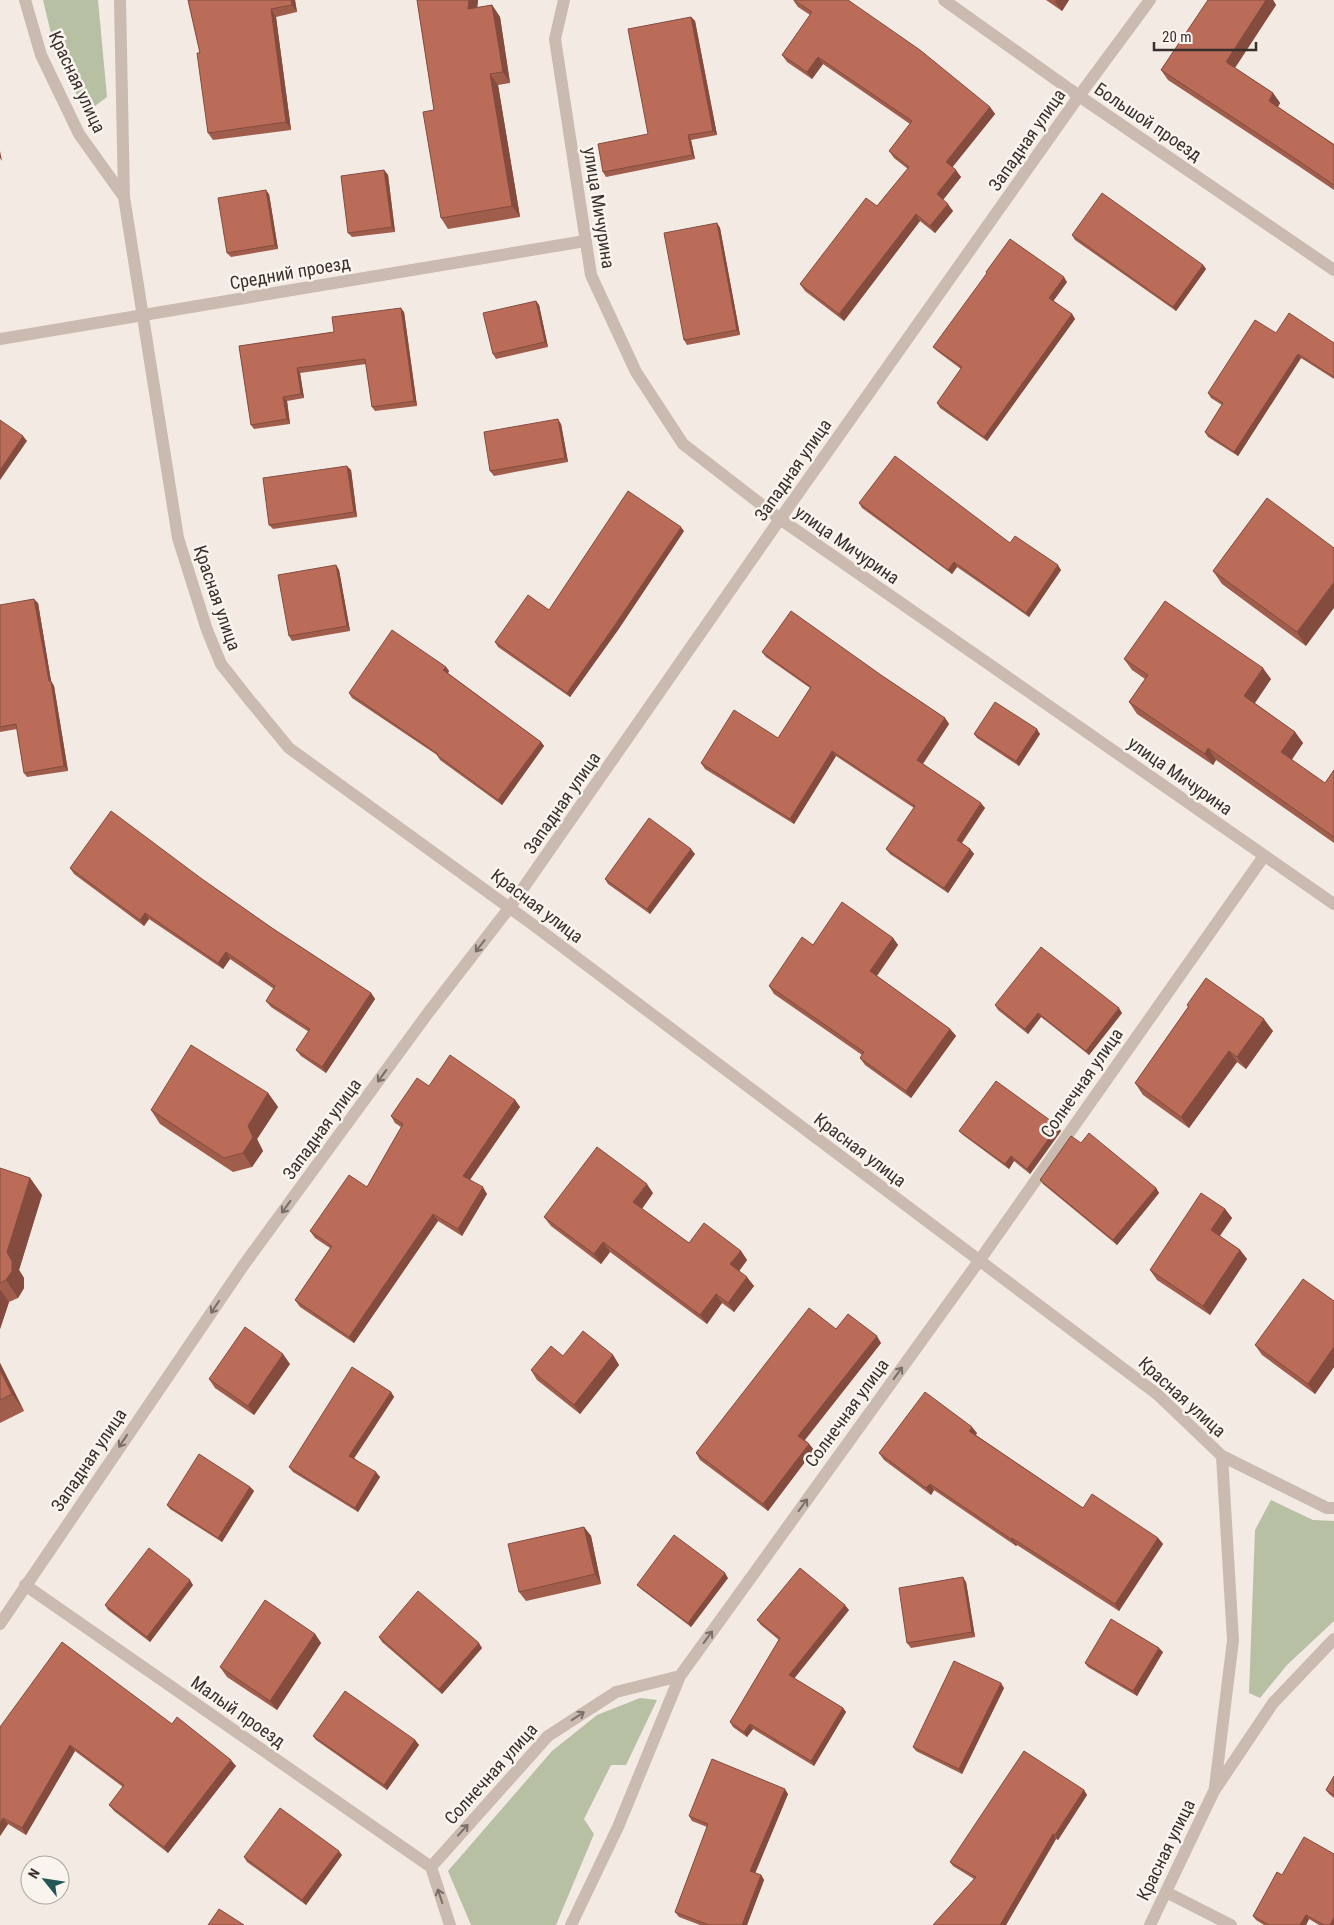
<svg xmlns="http://www.w3.org/2000/svg" width="1334" height="1925" viewBox="0 0 1334 1925" font-family="'Roboto Condensed',sans-serif">
  <style>
    .green { fill: #b8c0a4 }
    .lines { fill: none; stroke-linecap: round; stroke-linejoin: round }
    .minor { stroke: #cabaaf; stroke-width: 12 }
    .wall { fill: #a15d4c }
    .shaded-wall { fill: #834c3e }
    .building { fill: #bb6c58; stroke: #834c3e }
    .oneway { stroke: #7a6e68 }
    .labels { text-anchor: middle; stroke-width: 5; stroke-linejoin: round; paint-order: stroke }
    .street-label { font-size: 18px; fill: #39302d; stroke: #faf4ef }
  </style>
  <rect width="100%" height="100%" fill="#f2eae3"/>
  <path class="green" d="M43 0H98L107 97 95 106 81 104 54 46Z
    M1271 1500 1313 1520 1334 1521V1621L1287 1665 1260 1698 1249 1693 1255 1530Z
    M640 1698 657 1700 626 1765H611L584 1819 594 1834 556 1925H471L448 1871 552 1751 597 1715Z"/>
  <g class="lines">
    <path class="minor" d="M25 0 41 55 79 134 124 197 178 538 207 630 221 664 247 697 289 748 532 924 1157 1394 1222 1456 1327 1508H1334
      M120 0 124 197
      M564 0 555 39 591 275 636 372 683 444 780 519 1334 904
      M944 0 1079 96 1334 270
      M0 339 585 241
      M25 1585 431 1867
      M0 1624 243 1266 428 1013 510 907 780 519 1079 96 1150 0
      M1215 1787 1233 1640 1222 1456
      M431 1867 548 1736 616 1692 680 1676
      M431 1867 450 1925
      M1166 1892 1231 1925
      M571 1925 618 1827 680 1676 979 1261 1264 856
      M1150 1925 1214 1791 1273 1703 1334 1639"/>
  </g>
  <path class="wall" d="M188 0H295L297 12 276 17 291 130 213 140 208 133 200 53Z
    M417 0H478L477 8 492 5 500 17 510 83 498 85 520 217 448 229 441 218 434 110Z
    M793 0 990 107 995 114 952 167 961 177 943 200 953 211 935 233 920 221 844 321 805 291 800 284 877 206 908 169 894 158 889 151 910 124 823 64 812 79 787 62 782 55 810 15 798 7Z
    M1046 0H1069L1062 11Z
    M1208 0H1273L1276 5 1235 68 1273 93 1280 103 1278 107 1334 144V190L1297 165 1168 80 1161 70Z
    M691 17 695 21 717 135 691 140 695 159 606 177 603 172 648 134Z
    M384 170 388 175 395 232 352 237 348 233Z
    M269 194 278 249 231 257 227 253Z
    M717 223 720 228 740 335 687 345 684 340Z
    M1072 235 1203 265 1206 269 1176 311 1075 240Z
    M1067 282 1053 301 1072 314 1075 319 987 441 940 408 937 403 961 369 937 351 933 347Z
    M536 301 539 305 548 347 496 359 493 354Z
    M404 312 417 406 375 411 372 407 366 364 300 373 304 398 287 401 290 424 254 429 251 425 239 346 334 332Z
    M1276 333 1334 343V379L1301 358 1238 456 1208 437 1205 432 1222 405 1211 398 1208 393Z
    M561 424 568 462 494 476 490 471Z
    M351 470 357 517 273 529 269 525Z
    M1267 498 1306 646 1222 584 1213 571Z
    M859 503 1010 543 1061 570 1029 617 957 567 952 574 862 508Z
    M684 531 618 630 570 697 498 647 495 642Z
    M336 565 339 570 350 631 292 641 289 636Z
    M38 603 51 681 54 686 68 771 27 777 24 773 17 729 0 732V605Z
    M762 652 881 675 945 718 949 724 923 764 985 808 962 843 970 849 974 854 948 893 890 854 886 849 914 808 836 756 794 824 705 769 701 763 778 738 810 688 766 657Z
    M1124 659 1271 679 1255 703 1295 732 1303 743 1291 760 1325 783 1334 770V843L1216 760 1213 765 1137 714 1129 702 1145 679 1132 670Z
    M446 667 449 671 448 673 541 742 544 746 502 805 440 760 437 755 352 698 349 693Z
    M974 734H1040L1019 766 977 738Z
    M695 854 650 914 608 884 605 879Z
    M70 868 202 879 272 928 371 993 375 999 326 1073 301 1056 296 1050 309 1032 271 1007 266 1001 274 989 230 959 223 969 149 919 144 926 74 874Z
    M893 938 898 945 877 976 950 1029 956 1036 911 1098 865 1065 860 1058 862 1055 774 994 769 986 813 945Z
    M995 1005 1122 1013 1089 1055 1041 1017 1028 1034 998 1010Z
    M1187 1005 1273 1031 1246 1069 1237 1062 1189 1128 1143 1095 1135 1083 1188 1007Z
    M429 1086 515 1100 520 1107 470 1180 487 1194 462 1236 438 1221 354 1343 300 1307 295 1300 330 1248 315 1238 310 1231 367 1187 401 1127 395 1123 391 1116Z
    M268 1093 278 1107 257 1139 263 1151 252 1167 233 1172 160 1124 151 1110Z
    M959 1131H1061L1030 1174 1014 1161 1009 1169 963 1135Z
    M1081 1143 1156 1188 1159 1193 1117 1245 1043 1184 1040 1180Z
    M0 1168 30 1178 42 1195 19 1270 24 1278V1288L18 1298 9 1302 0 1329Z
    M653 1193 642 1209 689 1243 741 1251 747 1260 739 1271 754 1286 734 1312 722 1303 707 1324 610 1252 601 1264 551 1226 544 1217Z
    M1225 1209 1232 1218 1220 1236 1240 1250 1247 1259 1210 1315 1157 1280 1150 1270Z
    M1334 1301V1367L1315 1394 1262 1355 1255 1345Z
    M836 1329 881 1343 805 1440 809 1444 814 1450 768 1511 700 1460 696 1453Z
    M613 1355 619 1365 580 1414 537 1380 531 1370 563 1356Z
    M0 1363 24 1411 0 1423Z
    M290 1364 254 1415 215 1388 209 1379Z
    M391 1392 394 1397 354 1458 380 1477 358 1512 293 1472 289 1467Z
    M977 1433 976 1435 1083 1508 1158 1538 1163 1544 1119 1611 1017 1545 1016 1546 934 1490 931 1495 884 1460 879 1453Z
    M250 1487 254 1491 222 1542 170 1509 167 1505Z
    M584 1527 591 1536 601 1584 526 1601 519 1592Z
    M728 1578 691 1627 641 1589 637 1585Z
    M966 1582 975 1637 911 1648 907 1643Z
    M193 1585 150 1642 108 1610 105 1605Z
    M849 1610 794 1678 843 1708 846 1712 814 1766 753 1729 747 1737 733 1727 730 1722 779 1640 761 1625 757 1620Z
    M315 1634 321 1643 277 1710 227 1677 220 1667Z
    M379 1637 482 1648 442 1694 382 1642Z
    M1163 1652 1137 1696 1088 1667 1085 1663Z
    M1004 1688 962 1774 916 1751 913 1747Z
    M172 1724 236 1766 168 1853 114 1811 109 1805 123 1787 75 1751 26 1835 8 1824 0 1836V1727Z
    M313 1736 415 1740 419 1745 387 1790 316 1740Z
    M1334 1776V1798L1329 1794 1326 1790Z
    M1084 1790 1087 1795 1058 1840 1056 1839 1006 1925H933L974 1879 953 1866 950 1862Z
    M788 1794 755 1873 761 1875 764 1880 747 1925H700L679 1917 675 1912 707 1827 692 1821 689 1816Z
    M342 1855 306 1905 247 1862 244 1857Z
    M1277 1872 1334 1925H1319L1309 1919 1306 1925H1264L1256 1920 1253 1916Z"/>
  <path class="shaded-wall" d="M291 0H295L297 12 292 5Z
    M469 0H478L476 20 468 9Z
    M1056 0H1069L1062 11 1055 2Z
    M1266 0H1273L1276 5 1232 72 1226 62Z
    M492 5 500 17 510 83 503 72Z
    M271 9 276 17 291 130 286 122Z
    M691 17 695 21 717 135 713 131Z
    M818 57 823 64 812 79 807 72Z
    M490 74 498 85 520 217 512 206Z
    M1273 93 1280 103 1276 110 1269 101Z
    M990 107 995 114 951 169 946 162Z
    M688 135 691 140 695 159 692 155Z
    M0 151 2 161 0 158Z
    M384 170 388 175 395 232 392 227Z
    M956 170 961 177 942 201 937 194Z
    M266 190 269 194 278 249 275 245Z
    M948 204 953 211 935 233 930 226Z
    M916 214 920 221 844 321 839 314Z
    M717 223 720 228 740 335 737 330Z
    M1203 265 1206 269 1176 311 1173 307Z
    M1064 277 1067 282 1052 303 1049 298Z
    M536 301 539 305 548 347 545 342Z
    M401 308 404 312 417 406 414 401Z
    M1072 314 1075 319 987 441 984 437Z
    M1298 354 1301 358 1238 456 1234 452Z
    M297 368 300 373 304 398 301 394Z
    M283 397 287 401 290 424 287 419Z
    M558 419 561 424 568 462 565 458Z
    M23 436 27 441 0 480V470Z
    M347 466 351 470 357 517 354 512Z
    M681 527 684 531 618 630 570 697 567 693Z
    M954 562 957 567 952 574 948 570Z
    M336 565 339 570 350 631 347 626Z
    M1058 565 1061 570 1029 617 1026 613Z
    M1334 582V608L1306 646 1297 632Z
    M34 599 38 603 51 681 54 686 68 771 64 766Z
    M446 667 449 671 447 675 443 670Z
    M1263 668 1271 679 1252 707 1244 696Z
    M945 718 949 724 921 766 917 760Z
    M1037 729 1040 734 1019 766 1016 761Z
    M1295 732 1303 743 1289 764 1281 752Z
    M541 742 544 746 502 805 498 800Z
    M1208 748 1216 760 1213 765 1205 754Z
    M832 751 836 756 794 824 790 819Z
    M981 803 985 808 960 845 957 840Z
    M691 849 695 854 650 914 647 909Z
    M970 849 974 854 948 893 944 888Z
    M145 913 149 919 144 926 140 920Z
    M893 938 898 945 875 978 870 971Z
    M226 952 230 959 223 969 218 963Z
    M371 993 375 999 326 1073 322 1067Z
    M1119 1008 1122 1013 1089 1055 1086 1051Z
    M1038 1013 1041 1017 1028 1034 1025 1029Z
    M1264 1019 1273 1031 1246 1069 1237 1057Z
    M950 1029 956 1036 911 1098 906 1091Z
    M1229 1051 1237 1062 1189 1128 1181 1117Z
    M268 1093 278 1107 257 1139 263 1151 252 1167 243 1153 248 1126Z
    M515 1100 520 1107 468 1182 463 1176Z
    M1058 1126 1061 1131 1030 1174 1027 1169Z
    M1011 1156 1014 1161 1009 1169 1005 1164Z
    M30 1178 42 1195 19 1270 24 1278V1288L18 1298 6 1280 7 1252Z
    M647 1184 653 1193 640 1211 633 1202Z
    M483 1187 487 1194 462 1236 458 1229Z
    M1156 1188 1159 1193 1117 1245 1113 1240Z
    M1225 1209 1232 1218 1217 1239 1211 1230Z
    M433 1214 438 1221 354 1343 349 1337Z
    M603 1242 610 1252 601 1264 594 1254Z
    M1240 1250 1247 1259 1210 1315 1203 1306Z
    M741 1251 747 1260 737 1274 730 1264Z
    M747 1277 754 1286 734 1312 728 1303Z
    M0 1289 9 1302 0 1329Z
    M716 1294 722 1303 707 1324 700 1315Z
    M877 1336 881 1343 803 1442 798 1436Z
    M1334 1347V1367L1315 1394 1308 1384Z
    M283 1354 290 1364 254 1415 248 1406Z
    M613 1355 619 1365 580 1414 574 1405Z
    M0 1363 24 1411 12 1394 0 1370Z
    M391 1392 394 1397 353 1460 349 1456Z
    M972 1427 977 1433 974 1437 969 1431Z
    M809 1444 814 1450 768 1511 763 1504Z
    M376 1472 380 1477 358 1512 355 1508Z
    M930 1484 934 1490 931 1495 926 1488Z
    M250 1487 254 1491 222 1542 218 1538Z
    M584 1527 591 1536 601 1584 595 1574Z
    M1012 1538 1017 1545 1016 1546 1011 1539Z
    M1158 1538 1163 1544 1119 1611 1115 1604Z
    M725 1573 728 1578 691 1627 688 1623Z
    M963 1577 966 1582 975 1637 972 1632Z
    M190 1580 193 1585 150 1642 147 1637Z
    M845 1605 849 1610 793 1680 789 1675Z
    M315 1634 321 1643 277 1710 270 1701Z
    M479 1643 482 1648 442 1694 439 1689Z
    M1159 1648 1163 1652 1137 1696 1133 1691Z
    M1001 1683 1004 1688 962 1774 959 1769Z
    M843 1708 846 1712 814 1766 811 1761Z
    M750 1724 753 1729 747 1737 744 1732Z
    M415 1740 419 1745 387 1790 384 1785Z
    M70 1745 75 1751 26 1835 22 1828Z
    M231 1760 236 1766 168 1853 164 1847Z
    M785 1789 788 1794 754 1876 750 1871Z
    M1084 1790 1087 1795 1058 1840 1055 1835Z
    M3 1818 8 1824 0 1836V1823Z
    M1053 1834 1056 1839 1006 1925H1000Z
    M339 1851 342 1855 306 1905 302 1900Z
    M761 1875 764 1880 747 1925H742Z
    M1306 1915 1309 1919 1306 1925H1300Z
    M1334 1917V1925H1330Z"/>
  <path class="building" d="M188 0H291L292 5 271 9 286 122 208 133 197 53H200Z
    M417 0H469L468 9 492 5 503 72 490 74 512 206 441 218 423 112 434 110Z
    M794 0H848L920 50 990 107 946 162 956 170 937 194 948 204 930 226 916 214 839 314 800 284 866 198 877 206 909 167 889 151 912 121 818 57 807 72 782 55 812 12Z
    M1208 0H1266L1226 62 1273 93 1269 101 1334 145V185L1290 155 1161 70Z
    M691 17 713 131 688 135 692 155 603 172 598 144 648 134 628 29Z
    M384 170 392 227 348 233 341 176Z
    M266 190 275 245 227 253 218 198Z
    M1102 193 1203 265 1173 307 1072 235Z
    M717 223 737 330 684 340 664 233Z
    M1010 239 1064 277 1049 298 1072 314 984 437 937 403 962 367 933 347 987 273 986 272Z
    M536 301 545 342 493 354 483 313Z
    M401 308 414 401 372 407 365 359 297 368 301 394 283 397 287 419 251 425 239 346 334 332 332 317Z
    M1289 313 1334 343V377L1298 354 1234 452 1205 432 1223 403 1208 393 1255 320 1276 333Z
    M558 419 565 458 490 471 484 432Z
    M0 420 23 436 0 470Z
    M895 456 1010 543 1015 536 1058 565 1026 613 954 562 948 570 859 503Z
    M347 466 354 512 269 525 263 478Z
    M628 491 681 527 615 625 567 693 495 642 528 595 549 610Z
    M1267 498 1334 548V582L1297 632 1213 571Z
    M336 565 347 626 289 636 278 575Z
    M34 599 49 681H51L64 766 24 773 16 724 0 727V605Z
    M1165 601 1263 668 1244 696 1295 732 1281 752 1325 783 1334 770V837L1208 748 1205 754 1129 702 1148 675 1124 659Z
    M791 611 881 675 945 718 917 760 981 803 957 840 970 849 944 888 886 849 915 806 832 751 790 819 701 763 734 710 778 738 811 687 762 652Z
    M392 630 446 667 443 670 541 742 498 800 437 755 438 754 349 693Z
    M995 702 1037 729 1016 761 974 734Z
    M111 811 202 879 272 928 371 993 322 1067 296 1050 310 1029 266 1001 275 986 226 952 218 963 145 913 140 920 70 868Z
    M649 818 691 849 647 909 605 879Z
    M842 902 893 938 870 971 950 1029 906 1091 860 1058 864 1052 769 986 802 937 813 945Z
    M1041 947 1119 1008 1086 1051 1038 1013 1025 1029 995 1005Z
    M1206 978 1264 1019 1237 1057 1229 1051 1181 1117 1135 1083 1189 1006 1187 1005Z
    M191 1045 268 1093 248 1126 253 1137 243 1153 224 1158 151 1110Z
    M450 1055 515 1100 463 1176 483 1187 458 1229 433 1214 349 1337 295 1300 332 1246 310 1231 349 1175 367 1187 403 1124 391 1116 417 1078 429 1086Z
    M996 1081 1058 1126 1027 1169 1011 1156 1005 1164 959 1131Z
    M1089 1133 1156 1188 1113 1240 1040 1180 1071 1136 1081 1143Z
    M597 1147 647 1184 633 1202 689 1243 704 1223 741 1251 730 1264 747 1277 728 1303 716 1294 700 1315 603 1242 594 1254 544 1217Z
    M0 1168 30 1178 7 1252 12 1261V1271L6 1280 0 1283Z
    M1201 1193 1225 1209 1211 1230 1240 1250 1203 1306 1150 1270Z
    M1303 1279 1334 1301V1347L1308 1384 1255 1345Z
    M809 1308 836 1329 848 1314 877 1336 798 1436 809 1444 763 1504 696 1453Z
    M245 1327 283 1354 248 1406 209 1379Z
    M583 1331 613 1355 574 1405 531 1370 551 1346 563 1356Z
    M352 1367 391 1392 349 1456 376 1472 355 1508 289 1467Z
    M0 1370 12 1394 0 1400Z
    M925 1392 972 1427 969 1431 1083 1508 1092 1494 1158 1538 1115 1604 1012 1538 1011 1539 930 1484 926 1488 879 1453Z
    M199 1454 250 1487 218 1538 167 1505Z
    M584 1527 595 1574 519 1592 508 1544Z
    M674 1535 725 1573 688 1623 637 1585Z
    M149 1548 190 1580 147 1637 105 1605Z
    M800 1568 845 1605 789 1675 843 1708 811 1761 750 1724 744 1732 730 1722 780 1638 757 1620Z
    M963 1577 972 1632 907 1643 899 1588Z
    M418 1591 479 1643 439 1689 379 1637Z
    M265 1600 315 1634 270 1701 220 1667Z
    M1111 1619 1159 1648 1133 1691 1085 1663Z
    M62 1642 172 1724 177 1717 231 1760 164 1847 109 1805 124 1785 70 1745 22 1828 3 1818 0 1823V1727Z
    M954 1661 1001 1683 959 1769 913 1747Z
    M345 1691 415 1740 384 1785 313 1736Z
    M1024 1751 1084 1790 1055 1835 1053 1834 1000 1925H933L976 1877 950 1862Z
    M712 1759 785 1789 750 1871 761 1875 742 1925H709L675 1912 708 1824 689 1816Z
    M1334 1776V1795L1326 1790Z
    M280 1808 339 1851 302 1900 244 1857Z
    M1304 1837 1334 1854V1917L1330 1925H1324L1306 1915 1300 1925H1269L1253 1916 1277 1872 1282 1875Z
    M219 1909 244 1925H208Z"/>
  <defs><path id="oneway-shaft" d="M-6 0H5M1.5-3L5.5 0L1.5 3" fill="none" stroke-width="1.6" stroke-linecap="round" stroke-linejoin="round" transform="scale(1.25)"/></defs>
  <g class="oneway">
    <use href="#oneway-shaft" transform="translate(480 946) rotate(128)"/>
    <use href="#oneway-shaft" transform="translate(382 1076) rotate(126)"/>
    <use href="#oneway-shaft" transform="translate(286 1207) rotate(126)"/>
    <use href="#oneway-shaft" transform="translate(215 1307) rotate(124)"/>
    <use href="#oneway-shaft" transform="translate(898 1373) rotate(-54)"/>
    <use href="#oneway-shaft" transform="translate(123 1441) rotate(124)"/>
    <use href="#oneway-shaft" transform="translate(803 1505) rotate(-54)"/>
    <use href="#oneway-shaft" transform="translate(708 1637) rotate(-54)"/>
    <use href="#oneway-shaft" transform="translate(578 1716) rotate(-33)"/>
    <use href="#oneway-shaft" transform="translate(463 1830) rotate(-48)"/>
    <use href="#oneway-shaft" transform="translate(440 1896) rotate(-108)"/>
  </g>
  <g class="labels">
    <g class="street-label">
      <text transform="translate(77 82) rotate(65)" y="6">Красная улица</text>
      <text transform="translate(1148 122) rotate(34)" y="6">Большой проезд</text>
      <text transform="translate(1027 140) rotate(-55)" y="6">Западная улица</text>
      <text transform="translate(599 208) rotate(81)" y="6">улица Мичурина</text>
      <text transform="translate(290 273) rotate(-10)" y="6">Средний проезд</text>
      <text transform="translate(793 470) rotate(-55)" y="6">Западная улица</text>
      <text transform="translate(847 545) rotate(35)" y="6">улица Мичурина</text>
      <text transform="translate(217 598) rotate(71)" y="6">Красная улица</text>
      <text transform="translate(1180 776) rotate(35)" y="6">улица Мичурина</text>
      <text transform="translate(562 803) rotate(-55)" y="6">Западная улица</text>
      <text transform="translate(537 906) rotate(37)" y="6">Красная улица</text>
      <text transform="translate(1082 1083) rotate(-55)" y="6">Солнечная улица</text>
      <text transform="translate(322 1129) rotate(-54)" y="6">Западная улица</text>
      <text transform="translate(860 1150) rotate(37)" y="6">Красная улица</text>
      <text transform="translate(1182 1397) rotate(42)" y="6">Красная улица</text>
      <text transform="translate(847 1413) rotate(-54)" y="6">Солнечная улица</text>
      <text transform="translate(89 1460) rotate(-56)" y="6">Западная улица</text>
      <text transform="translate(238 1712) rotate(35)" y="6">Малый проезд</text>
      <text transform="translate(491 1774) rotate(-48)" y="6">Солнечная улица</text>
      <text transform="translate(1166 1850) rotate(-64)" y="6">Красная улица</text>
    </g>
  </g>
  <g transform="translate(45 1880) rotate(300)"><circle r="24" fill="#faf4ef" stroke="#ada6a1"/>
  <path d="M0-4L9 19L0 12L-9 19Z" fill="#255657"/>
  <text y="-8" font-size="14" font-weight="bold" text-anchor="middle" fill="#39302d">N</text>
  </g>
  <path d="M1154 42v8h102v-8" fill="none" stroke="#39302d" stroke-width="2.5"/>
  <text x="1162" y="42" font-size="15" fill="#39302d" stroke="#faf4ef" stroke-width="4" paint-order="stroke">20 m</text>
</svg>
